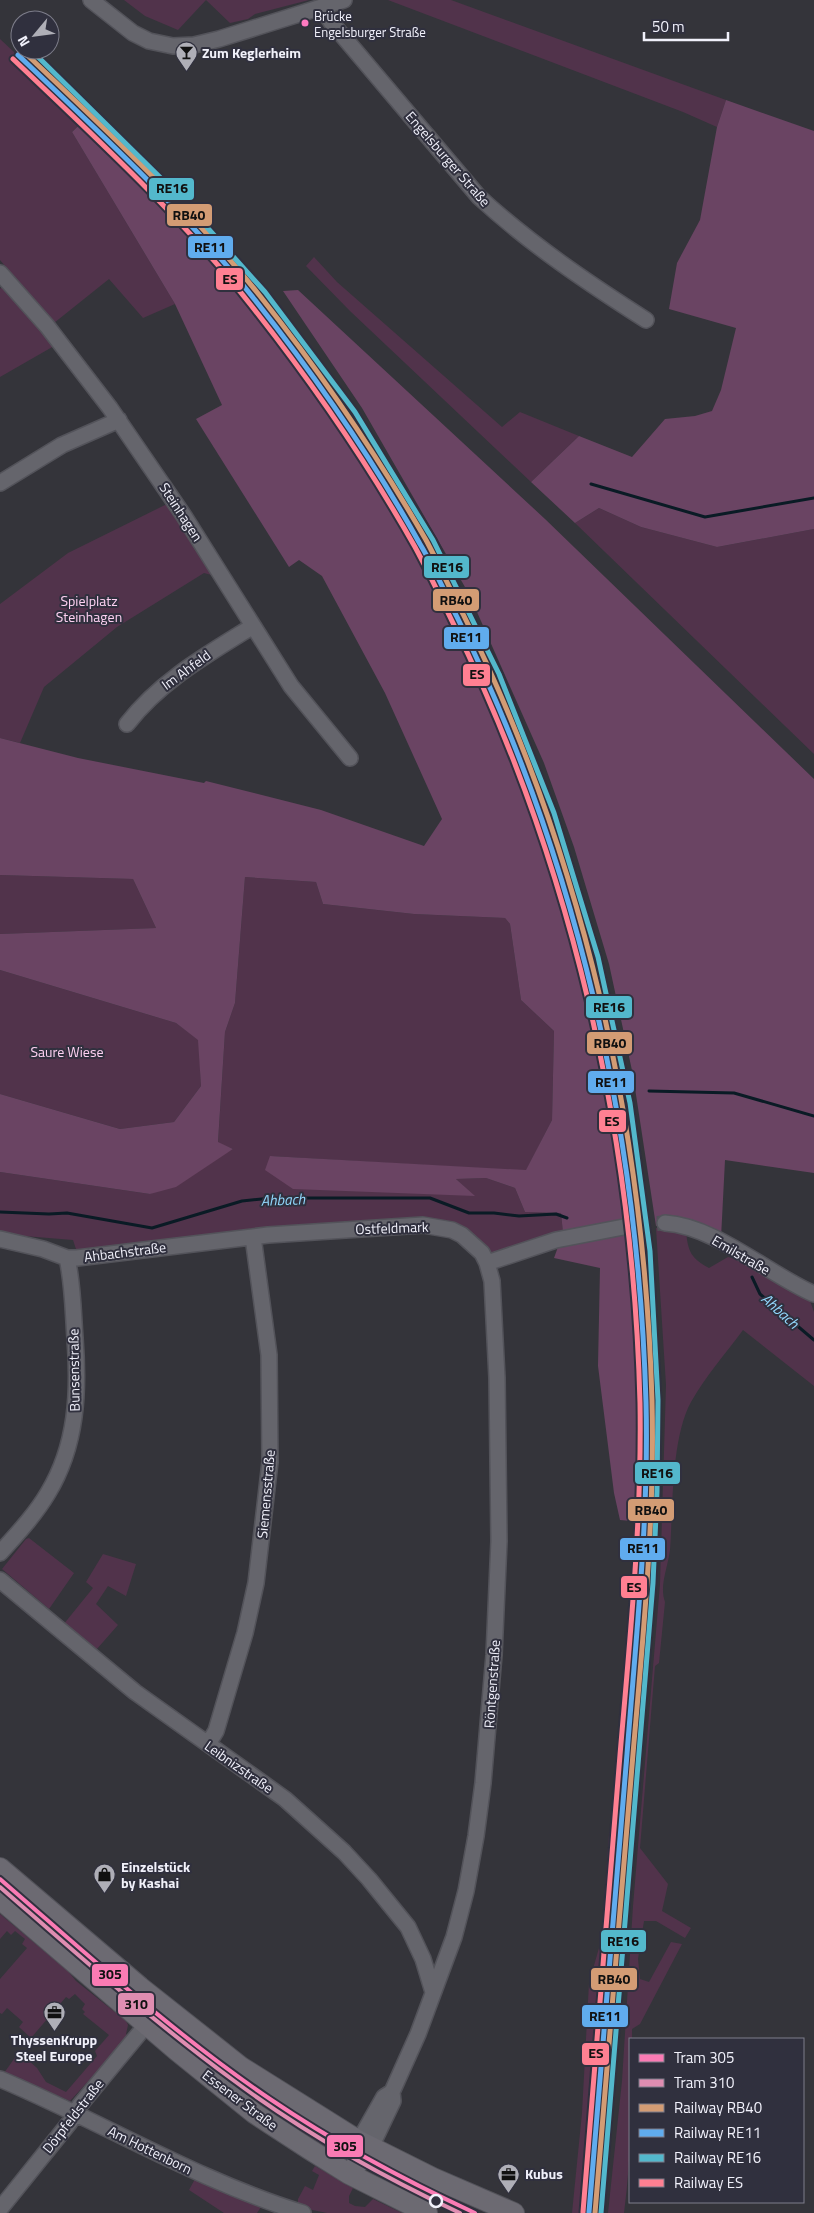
<svg xmlns="http://www.w3.org/2000/svg" width="814" height="2213" viewBox="0 0 814 2213" font-family="'Titillium Web',sans-serif">
  <style>
    .green { fill: #51334b }
    .forest { fill: #6a4463 }
    .lines { fill: none; stroke-linecap: round; stroke-linejoin: round }
    .stream { stroke: #0a1b25; stroke-width: 3 }
    .minor-tunnel { stroke: #505057; stroke-width: 15; stroke-dasharray: 15 8; stroke-linecap: butt }
    .minor-casing { stroke: #53535a; stroke-width: 18 }
    .major-casing { stroke: #53535a; stroke-width: 22 }
    .minor { stroke: #65656c; stroke-width: 15 }
    .major { stroke: #6c6a72; stroke-width: 20 }
    .rail-1-casing { stroke: #30303e; stroke-width: 9 }
    .rail-2-casing { stroke: #30303e; stroke-width: 9 }
    .rail-3-casing { stroke: #30303e; stroke-width: 9 }
    .rail-4-casing { stroke: #30303e; stroke-width: 9 }
    .rail-1 { stroke: #d39c74; stroke-width: 5 }
    .rail-2 { stroke: #60acee; stroke-width: 5 }
    .rail-3 { stroke: #53b8cc; stroke-width: 5 }
    .rail-4 { stroke: #ff8092; stroke-width: 5 }
    .tram-1-casing { stroke: #30303e; stroke-width: 8 }
    .tram-2-casing { stroke: #30303e; stroke-width: 8 }
    .tram-1 { stroke: #fa7bb4; stroke-width: 4 }
    .tram-2 { stroke: #df8db1; stroke-width: 4 }
    .bus-dot { fill: #fe7ac1; stroke: #30303e; stroke-width: 2 }
    .stop-dot { fill: #30303e; stroke: #f1f1fb; stroke-width: 2.5 }
    .labels { text-anchor: middle; stroke-width: 4; stroke-linejoin: round; paint-order: stroke }
    .bus-label { font-size: 13px; fill: #f1f1fb; stroke: #30303e; text-anchor: start }
    .poi-label { font-size: 14px; font-weight: bold; fill: #f1f1fb; stroke: #30303e; text-anchor: start }
    .street-label { font-size: 14px; fill: #f1f1fb; stroke: #30303e }
    .park-label { font-size: 14px; fill: #fed1f2; stroke: #30303e }
    .water-label { font-size: 15px; font-style: italic; fill: #91d7fc; stroke: #30303e }
    .line-badge { stroke: #30303e; stroke-width: 2 }
    .pale-badge-label { font-size: 14px; text-anchor: middle; font-weight: bold; fill: #111 }
  </style>
  <rect width="100%" height="100%" fill="#34343a"/>
  <path class="green" d="M124 0H206L178 30 145 16Z
    M206 0H309L255 14 248 19 230 23Z
    M388 0H451L726 100 717 127 683 112Z
    M0 39 85 118 72 132 175 304 143 318 109 279 54 323 0 260Z
    M314 257 337 282 502 427 520 412 579 436 531 482 350 311 306 266Z
    M2 287 7 289 54 346 0 377V289Z
    M169 503 215 576 204 573 117 627 44 687 20 743 0 738V604L68 553Z
    M599 508 641 527 717 547 814 529V754L575 523Z
    M0 875 133 879 156 928 0 934Z
    M245 877 316 882 323 904 414 914 505 918 510 924 521 1000 554 1031 552 1120 526 1171 270 1156 474 1196 456 1179 486 1178 515 1188 525 1212 561 1213 563 1233 496 1253C480 1252 465 1222 442 1220 402 1217 362 1221 322 1225 240 1231 158 1242 77 1252L73 1240 12 1235 0 1232V1172L150 1194 233 1149 218 1143 225 1032 235 1003Z
    M0 970 176 1023 199 1040 201 1086 174 1122 120 1129 0 1094Z
    M656 1228 686 1231C688 1252 691 1258 709 1268L728 1257 745 1262 809 1298 814 1312V1386L743 1330C726 1353 705 1377 691 1402 671 1438 673 1509 670 1550 668 1567 659 1586 665 1602L659 1663 655 1666 640 1848 668 1884 662 1911 691 1928 685 1938 656 1921H644L638 1959 640 1979 649 1982 671 1942 682 1944 640 2024 632 2029C632 2088 632 2153 624 2213H608L622 2081 633 1906 660 1584 666 1385Z
    M29 1538 74 1573 49 1609 2 1569 26 1539Z
    M103 1554 136 1564 126 1596 108 1586 96 1604 118 1625 96 1650 63 1625 93 1588 86 1582Z
    M613 1826 620 1827 590 2213H572L582 2113 589 1983 601 1941 609 1834Z
    M0 1914 68 1971 76 1981 126 2021 128 2025 126 2034 129 2037 70 2101 4 2073 19 2052 37 2068 46 2082 66 2092 97 2056 95 2051 109 2035 83 2014 85 2012 82 2009 85 2004 75 1994 69 1999 66 1997 31 2038 19 2027 23 2022 7 2008 2 2014 0 2013V1979L27 1948 22 1944 25 1939 15 1931 11 1935 7 1931 0 1939Z
    M228 2079 334 2149 332 2152 236 2089Z
    M315 2166 353 2188 349 2196V2203L355 2206 365 2207 373 2199 402 2213H327L298 2207V2199L305 2186 313 2190 319 2175 312 2171Z
    M195 2179 261 2207 257 2213H224L189 2190Z"/>
  <path class="forest" d="M726 100 814 131V529L717 547 641 527 599 508 575 523 531 482 579 436 632 457 665 419 695 416 712 411 721 390 736 328 669 309 677 263 700 220 717 127Z
    M83 121C161 206 247 293 317 384 333 404 346 428 360 450 375 474 391 498 406 522 428 558 446 596 463 634 498 706 532 781 556 858 625 1072 656 1297 643 1522L620 1520 614 1493 598 1366 600 1268 554 1258 563 1233 561 1213 525 1212 515 1188 486 1178 456 1179 475 1196 293 1189 265 1170 270 1156 526 1170 552 1120 554 1031 521 1000 510 924 505 918 414 914 323 904 316 882 245 877 235 1003 225 1032 218 1142 233 1149 176 1187 150 1194 0 1172V1094L120 1129 174 1122 201 1086 198 1040 176 1023 0 970V934L156 928 133 879 0 875V738L78 758 204 783 206 781 321 810 424 846 442 819 385 693 322 576 299 560 289 567 196 419 222 405 175 304 72 132Z
    M298 290 545 519 814 779V1173L725 1160 721 1238 688 1219 656 1226 633 1075 609 964 574 847 544 763 469 594 362 408 283 291Z"/>
  <g class="lines">
    <path class="stream" d="M591 484 705 517 814 498
      M649 1091 734 1093 814 1116
      M0 1212 49 1214 67 1213 152 1228 242 1201 272 1198H430L469 1213H494L519 1216 556 1214 567 1218
      M752 1277 760 1294 814 1340"/>
    <path class="minor-tunnel" d="M634 1225 665 1223"/>
    <defs>
      <path id="minor" d="M91 0 133 33 149 41 173 46 194 45 219 39 344 0
        M322 8 331 22 479 197C530 244 588 283 646 320
        M0 273 47 326 110 408 184 516 291 686 350 758
        M0 483 62 445 119 420
        M127 724C160 681 208 654 253 626
        M665 1223C715 1226 768 1274 814 1294
        M0 1239 43 1249 67 1258H77L268 1235 423 1225 452 1230 462 1235 482 1253 487 1263 556 1240 634 1225
        M0 1553C17 1534 35 1515 48 1493 77 1445 79 1392 75 1338 73 1311 73 1284 67 1258
        M0 1580 135 1692 285 1799 344 1852 369 1879 408 1927 423 1959 433 1992
        M208 1744 216 1731 245 1633 256 1583 270 1462 269 1355 253 1237
        M0 2079C102 2122 196 2180 303 2213
        M359 2141 384 2097 392 2092
        M371 2147 393 2101 392 2092 418 2034 454 1937 466 1891 476 1836 483 1783 494 1655 499 1541 497 1378 492 1281 487 1263
        M0 2209 70 2122 80 2105 147 2024"/>
      <path id="major" d="M0 1868 140 1987 241 2067 359 2141 433 2178 514 2213
        M0 1899 176 2050 254 2113 309 2149 349 2174 427 2213
        M349 2174 371 2147"/>
    </defs>
    <use href="#minor" class="minor-casing"/>
    <use href="#major" class="major-casing"/>
    <use href="#minor" class="minor"/>
    <use href="#major" class="major"/>
    <defs>
      <path id="rail-1" d="M22 50C104 128 189 207 260 296 321 373 377 455 426 540 439 564 450 590 463 614 584 858 644 1128 652 1400 655 1518 643 1637 633 1754 620 1907 607 2060 595 2213"/>
      <path id="rail-2" d="M18 55C100 133 185 211 255 300 316 377 372 458 420 544 434 567 445 593 457 617 578 861 638 1131 646 1402 649 1519 636 1637 627 1754 614 1907 601 2060 589 2212"/>
      <path id="rail-3" d="M31 50 179 196 265 292 355 412 433 540 499 674 554 813 598 957 630 1103 650 1251 658 1400 657 1492 653 1583 601 2213"/>
      <path id="rail-4" d="M13 59C95 137 180 215 250 304 311 381 367 462 415 547 428 571 440 596 452 621 572 863 633 1133 640 1403 642 1520 630 1638 620 1755 608 1907 595 2060 583 2212"/>
    </defs>
    <use href="#rail-1" class="rail-1-casing"/>
    <use href="#rail-2" class="rail-2-casing"/>
    <use href="#rail-3" class="rail-3-casing"/>
    <use href="#rail-4" class="rail-4-casing"/>
    <use href="#rail-1" class="rail-1"/>
    <use href="#rail-2" class="rail-2"/>
    <use href="#rail-3" class="rail-3"/>
    <use href="#rail-4" class="rail-4"/>
    <defs>
      <path id="tram-1" d="M0 1879C88 1955 174 2034 270 2099 335 2143 404 2180 475 2213"/>
      <path id="tram-2" d="M0 1887C76 1953 151 2020 233 2080 303 2132 381 2176 460 2213"/>
    </defs>
    <use href="#tram-1" class="tram-1-casing"/>
    <use href="#tram-2" class="tram-2-casing"/>
    <use href="#tram-1" class="tram-1"/>
    <use href="#tram-2" class="tram-2"/>
  </g>
  <defs>
    <symbol id="bar-pin" viewBox="-11 -11 22 30"><path d="M0 17L-7.5 6A9.5 9.5 0 1 1 7.5 6Z" fill="#afafb7" stroke="#30303e"/><path d="M-6-5H6L.8 .8V4.5H3.5V6h-7V4.5H-.8V.8Z" fill="#111"/></symbol>
    <symbol id="shop-pin" viewBox="-11 -11 22 30"><path d="M0 17L-7.5 6A9.5 9.5 0 1 1 7.5 6Z" fill="#afafb7" stroke="#30303e"/><path d="M-5-2.5h2.3a2.7 3.5 0 0 1 5.4 0H5L5.5 6h-11ZM-1.5-2.5h3a1.5 2.3 0 0 0-3 0Z" fill="#111"/></symbol>
    <symbol id="office-pin" viewBox="-11 -11 22 30"><path d="M0 17L-7.5 6A9.5 9.5 0 1 1 7.5 6Z" fill="#afafb7" stroke="#30303e"/><path d="M-6-3h4V-5.5h4V-3h4V5H-6ZM-1-4.5V-3h2v-1.5ZM-6 0V1H6V0Z" fill="#111"/></symbol>
  </defs>
  <g fill-rule="evenodd">
    <use href="#bar-pin" x="174" y="40" width="25" height="34"/>
    <use href="#shop-pin" x="92" y="1862" width="25" height="34"/>
    <use href="#office-pin" x="42" y="2000" width="25" height="34"/>
    <use href="#office-pin" x="496" y="2162" width="25" height="34"/>
  </g>
  <circle class="bus-dot" cx="305" cy="23" r="4.5"/>
  <circle class="stop-dot" cx="436" cy="2201" r="6"/>
  <g class="labels">
    <g class="bus-label">
      <text x="314" y="21">Brücke<tspan x="314" dy="16">Engelsburger Straße</tspan></text>
    </g>
    <g class="poi-label">
      <text x="202" y="58">Zum Keglerheim</text>
      <text x="121" y="1872">Einzelstück<tspan x="121" dy="16">by Kashai</tspan></text>
      <text x="54" y="2045" text-anchor="middle">ThyssenKrupp<tspan x="54" dy="16">Steel Europe</tspan></text>
      <text x="525" y="2179">Kubus</text>
    </g>
    <g class="street-label">
      <text transform="translate(448 159) rotate(49)" y="5">Engelsburger Straße</text>
      <text transform="translate(181 512) rotate(57)" y="5">Steinhagen</text>
      <text transform="translate(186 670) rotate(-36)" y="5">Im Ahfeld</text>
      <text transform="translate(392 1228) rotate(-2)" y="5">Ostfeldmark</text>
      <text transform="translate(125 1252) rotate(-7)" y="5">Ahbachstraße</text>
      <text transform="translate(741 1255) rotate(30)" y="5">Emilstraße</text>
      <text transform="translate(74 1370) rotate(-91)" y="5">Bunsenstraße</text>
      <text transform="translate(266 1494) rotate(-85)" y="5">Siemensstraße</text>
      <text transform="translate(492 1684) rotate(-86)" y="5">Röntgenstraße</text>
      <text transform="translate(239 1767) rotate(35)" y="5">Leibnizstraße</text>
      <text transform="translate(240 2100) rotate(37)" y="5">Essener Straße</text>
      <text transform="translate(73 2116) rotate(-52)" y="5">Dörpfeldstraße</text>
      <text transform="translate(150 2150) rotate(26)" y="5">Am Hottenborn</text>
    </g>
    <g class="park-label">
      <text x="89" y="606">Spielplatz<tspan x="89" dy="16">Steinhagen</tspan></text>
      <text x="67" y="1057">Saure Wiese</text>
    </g>
    <g class="water-label">
      <text transform="translate(283 1200) rotate(-2)" y="5">Ahbach</text>
      <text transform="translate(780 1311) rotate(42)" y="5">Ahbach</text>
    </g>
  </g>
  <g class="line-badge">
    <rect x="148" y="177" width="47" height="24" rx="5" fill="#53b8cc"/>
    <rect x="166" y="203" width="47" height="24" rx="5" fill="#d39c74"/>
    <rect x="187" y="235" width="47" height="24" rx="5" fill="#60acee"/>
    <rect x="215" y="267" width="29" height="24" rx="5" fill="#ff8092"/>
    <rect x="423" y="555" width="47" height="24" rx="5" fill="#53b8cc"/>
    <rect x="432" y="588" width="48" height="24" rx="5" fill="#d39c74"/>
    <rect x="443" y="626" width="47" height="24" rx="5" fill="#60acee"/>
    <rect x="462" y="663" width="29" height="24" rx="5" fill="#ff8092"/>
    <rect x="585" y="995" width="48" height="24" rx="5" fill="#53b8cc"/>
    <rect x="586" y="1031" width="47" height="24" rx="5" fill="#d39c74"/>
    <rect x="587" y="1070" width="48" height="24" rx="5" fill="#60acee"/>
    <rect x="598" y="1109" width="29" height="24" rx="5" fill="#ff8092"/>
    <rect x="634" y="1461" width="47" height="24" rx="5" fill="#53b8cc"/>
    <rect x="627" y="1498" width="48" height="24" rx="5" fill="#d39c74"/>
    <rect x="619" y="1537" width="47" height="24" rx="5" fill="#60acee"/>
    <rect x="620" y="1575" width="28" height="24" rx="5" fill="#ff8092"/>
    <rect x="600" y="1929" width="47" height="24" rx="5" fill="#53b8cc"/>
    <rect x="91" y="1963" width="38" height="24" rx="5" fill="#fa7bb4"/>
    <rect x="590" y="1967" width="48" height="24" rx="5" fill="#d39c74"/>
    <rect x="117" y="1992" width="38" height="24" rx="5" fill="#df8db1"/>
    <rect x="581" y="2004" width="48" height="24" rx="5" fill="#60acee"/>
    <rect x="581" y="2042" width="29" height="24" rx="5" fill="#ff8092"/>
    <rect x="326" y="2134" width="38" height="24" rx="5" fill="#fa7bb4"/>
  </g>
  <g class="pale-badge-label">
    <text x="172" y="193">RE16</text>
    <text x="189" y="220">RB40</text>
    <text x="210" y="252">RE11</text>
    <text x="230" y="284">ES</text>
    <text x="447" y="572">RE16</text>
    <text x="456" y="605">RB40</text>
    <text x="466" y="642">RE11</text>
    <text x="477" y="679">ES</text>
    <text x="609" y="1012">RE16</text>
    <text x="610" y="1048">RB40</text>
    <text x="611" y="1087">RE11</text>
    <text x="612" y="1126">ES</text>
    <text x="657" y="1478">RE16</text>
    <text x="651" y="1515">RB40</text>
    <text x="643" y="1553">RE11</text>
    <text x="634" y="1592">ES</text>
    <text x="623" y="1946">RE16</text>
    <text x="110" y="1979">305</text>
    <text x="614" y="1984">RB40</text>
    <text x="136" y="2009">310</text>
    <text x="605" y="2021">RE11</text>
    <text x="596" y="2058">ES</text>
    <text x="345" y="2151">305</text>
  </g>
  <rect x="629" y="2038" width="175" height="165" fill="#30303e" stroke="#7d7d8a"/>
  <rect x="639" y="2054" width="25" height="8" fill="#fa7bb4" stroke="#7d7d8a"/>
  <text x="674" y="2063" font-size="15" fill="#f1f1fb">Tram 305</text>
  <rect x="639" y="2079" width="25" height="8" fill="#df8db1" stroke="#7d7d8a"/>
  <text x="674" y="2088" font-size="15" fill="#f1f1fb">Tram 310</text>
  <rect x="639" y="2104" width="25" height="8" fill="#d39c74" stroke="#7d7d8a"/>
  <text x="674" y="2113" font-size="15" fill="#f1f1fb">Railway RB40</text>
  <rect x="639" y="2129" width="25" height="8" fill="#60acee" stroke="#7d7d8a"/>
  <text x="674" y="2138" font-size="15" fill="#f1f1fb">Railway RE11</text>
  <rect x="639" y="2154" width="25" height="8" fill="#53b8cc" stroke="#7d7d8a"/>
  <text x="674" y="2163" font-size="15" fill="#f1f1fb">Railway RE16</text>
  <rect x="639" y="2179" width="25" height="8" fill="#ff8092" stroke="#7d7d8a"/>
  <text x="674" y="2188" font-size="15" fill="#f1f1fb">Railway ES</text>
  <g transform="translate(35 35) rotate(241)"><circle r="24" fill="#30303e" stroke="#7d7d8a"/>
  <path d="M0-4L9 19L0 12L-9 19Z" fill="#afafb7"/>
  <text y="-8" font-size="14" font-weight="bold" text-anchor="middle" fill="#f1f1fb">N</text>
  </g>
  <path d="M644 32v8h84v-8" fill="none" stroke="#f1f1fb" stroke-width="2.5"/>
  <text x="652" y="32" font-size="15" fill="#f1f1fb" stroke="#30303e" stroke-width="4" paint-order="stroke">50 m</text>
</svg>
